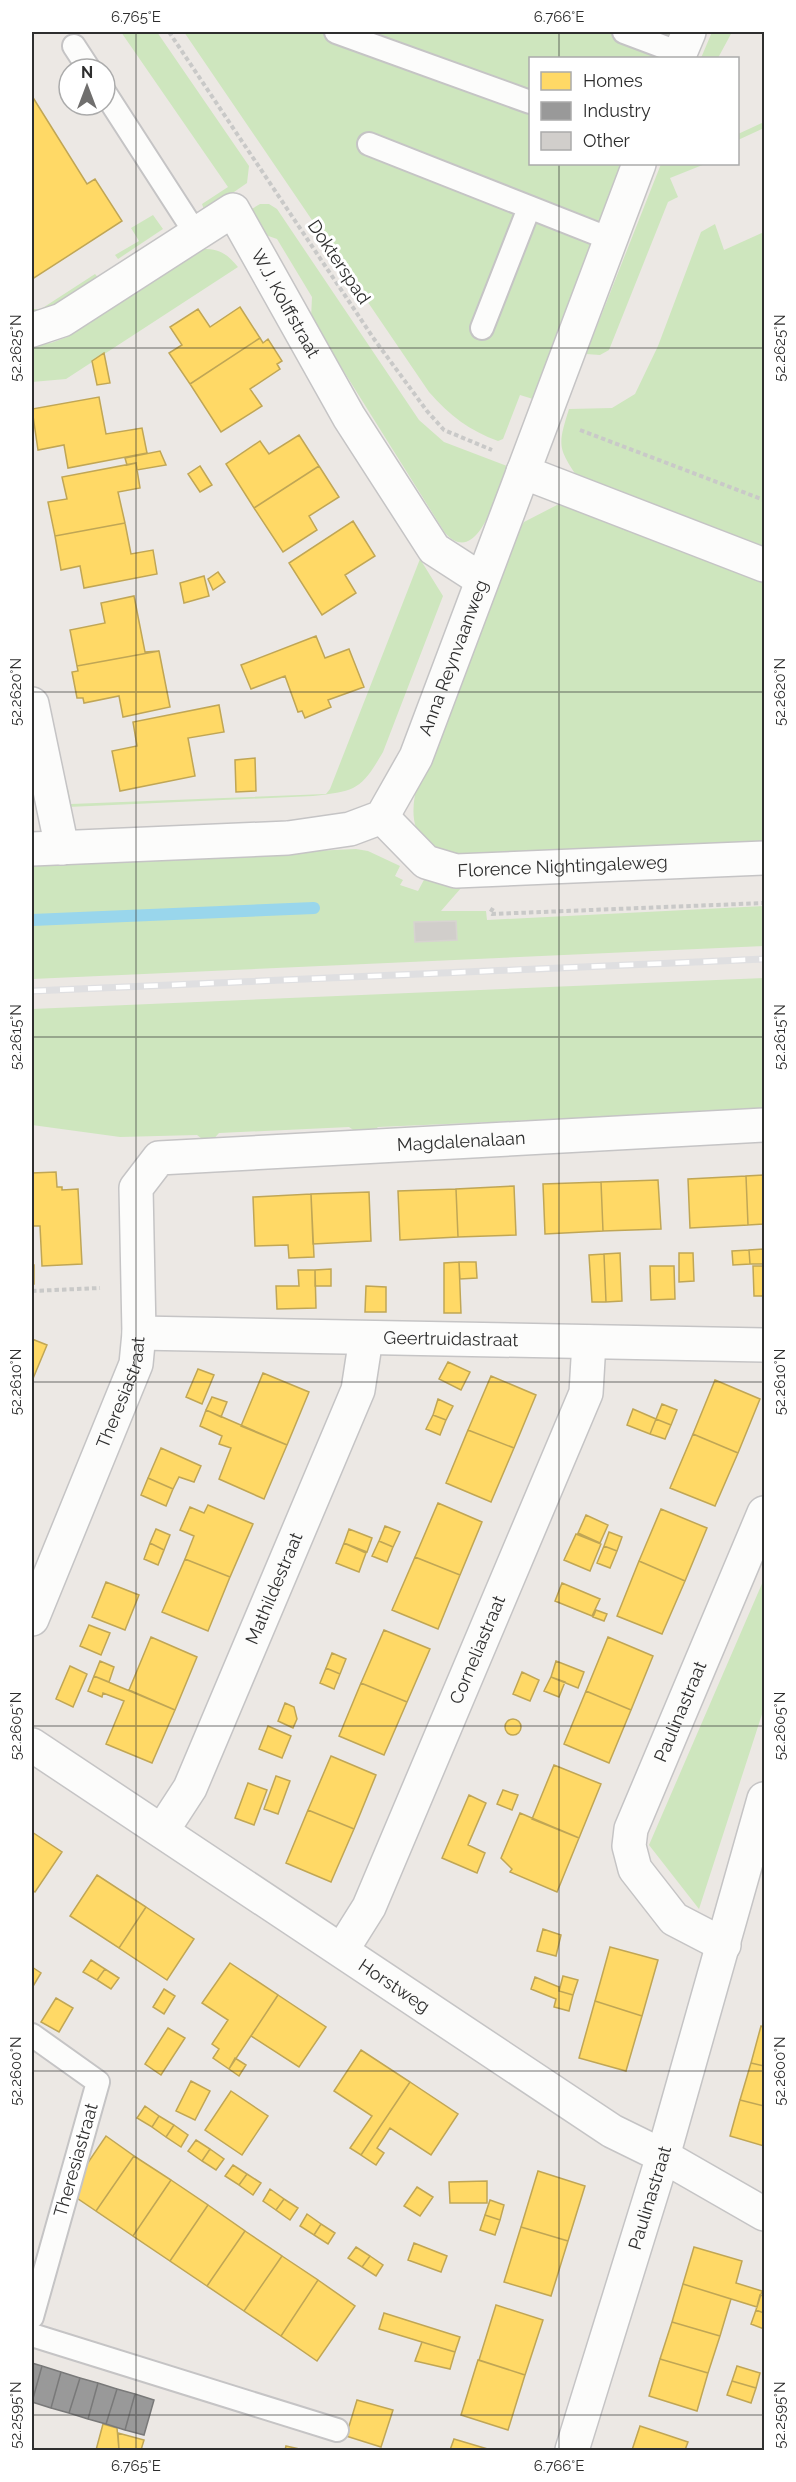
<svg xmlns="http://www.w3.org/2000/svg" width="796" height="2482" viewBox="0 0 796 2482" font-family="Raleway,sans-serif">
  <style>
    .green { fill: #cee6be }
    .homes { fill: #ffd966; stroke: #c0a655; stroke-width: 1.5 }
    .industry { fill: #999; stroke: #797979; stroke-width: 1.5 }
    .lines { fill: none; stroke-linecap: round; stroke-linejoin: round }
    .stream { stroke: #99d6ec; stroke-width: 12 }
    .building { fill: #d1cecb; stroke: #d7d4d0; stroke-width: 1.5 }
    .lane-casing { stroke: #c5c4c5; stroke-width: 26 }
    .street-casing { stroke: #c5c4c5; stroke-width: 36 }
    .path { stroke: #c9c9c8; stroke-width: 4; stroke-dasharray: 4.5 3; stroke-linecap: butt }
    .lane { stroke: #fcfcfb; stroke-width: 22 }
    .street { stroke: #fcfcfb; stroke-width: 33 }
    .rail-casing { stroke: #dfdfe1; stroke-width: 7 }
    .rail { stroke: #fff; stroke-width: 4.5; stroke-dasharray: 14; stroke-linecap: butt }
    .ticks { fill: none; stroke: #2e2e2e; stroke-width: 1.5; stroke-opacity: 0.45 }
    .labels { text-anchor: middle; stroke-width: 6; stroke-linejoin: round; paint-order: stroke }
    .street-label { font-size: 18px; fill: #2e2e2e; stroke: #fff }
    .neatline { fill: none; stroke: #2e2e2e; stroke-width: 2 }
    .ticks-label { font-size: 15px; text-anchor: middle; fill: #2e2e2e }
  </style>
  <rect width="100%" height="100%" fill="#ece8e4"/>
  <path class="green" d="M121 32H157L249 166 247 183 205 212 202 204 228 187Z
    M184 32H672L662 58H530V164H623L533 399 520 395 503 439 498 441C470 431 449 415 429 392Z
    M712 32H732L718 58H701Z
    M764 122V128L738 140V134Z
    M661 164H705L670 178 678 197 668 202 609 350 600 355 586 354Z
    M260 204H269L277 209 419 420 444 442 507 466C498 488 479 570 445 533L311 319 312 297 277 239 257 232 245 213Z
    M153 215 163 229 118 259 115 255 139 241 131 228Z
    M715 224 724 250 764 232V552L580 481C558 448 557 447 569 409L612 408 635 394 658 346 701 232Z
    M202 249C220 249 226 253 238 267L66 379 32 382V345L51 343 67 337Z
    M95 274 101 281 54 310 32 317V309H41Z
    M557 505 571 506 764 578V845L462 859C414 850 406 822 419 778L515 536 524 522Z
    M420 559 443 596 383 752C361 790 356 791 313 796L68 807 65 789H68L71 804 326 794 330 789Z
    M356 849 368 851 400 866 395 876 403 880 400 885 418 891 426 876 468 880 441 911H486L487 920 764 906V946L32 979V864Z
    M764 978V1110L378 1127 365 1138 349 1127 219 1133 209 1144 197 1135 120 1137 32 1125V1009Z
    M764 1579V1708L699 1909 649 1845Z"/>
  <path class="homes" d="M32 96 87 184 95 179 122 221 34 278 32 274Z
    M240 307 260 338 190 384 169 353 182 345 170 327 198 309 210 327Z
    M260 338 263 343 268 339 282 361 277 364 280 369 250 389 262 406 221 432 190 384Z
    M104 353 110 383 97 385 92 361Z
    M99 397 106 434 142 428 147 453 68 468 64 445 38 450 32 409Z
    M299 435 319 466 254 508 226 464 260 441 269 454Z
    M160 451 166 465 137 470 136 463 127 465 125 458Z
    M136 463 140 488 118 492 125 523 55 536 48 502 67 499 62 477Z
    M200 466 212 485 200 492 188 474Z
    M319 466 339 497 309 516 317 530 283 552 254 508Z
    M353 521 375 556 345 575 356 593 322 615 289 563Z
    M125 523 131 554 153 550 157 574 84 588 80 566 61 570 55 536Z
    M218 572 225 582 213 590 208 579Z
    M204 576 209 596 184 603 180 583Z
    M134 596 145 652 159 651 77 666 70 630 105 623 101 603Z
    M316 636 325 658 349 649 364 687 328 700 331 707 305 718 302 711 298 712 285 676 251 689 241 665Z
    M159 651 170 707 123 717 119 696 84 703 83 698H77L72 672 78 671 77 666Z
    M219 705 224 732 188 738 195 776 120 791 112 751 137 746 133 722Z
    M255 758 256 791 236 792 235 760Z
    M56 1172 57 1187H62V1190L78 1189 82 1264 42 1266 40 1226H32V1173Z
    M764 1175V1224L748 1225 746 1176Z
    M746 1176 748 1225 690 1228 688 1179Z
    M658 1180 661 1229 603 1231 601 1182Z
    M601 1182 603 1231 545 1234 543 1184Z
    M514 1186 516 1235 458 1237 456 1189Z
    M456 1189 458 1237 400 1240 398 1191Z
    M369 1192 371 1241 313 1244 311 1194Z
    M311 1194 314 1257 289 1258 288 1245 255 1246 253 1197Z
    M764 1249V1264H750L749 1250Z
    M749 1250 750 1264 733 1265 732 1251Z
    M620 1253 622 1301 606 1302 604 1254Z
    M679 1253H693L694 1281 679 1282Z
    M604 1254 606 1302H592L589 1255Z
    M459 1262 461 1313H444V1263Z
    M459 1262H476L477 1278 460 1279Z
    M32 1265H34V1284H32Z
    M650 1266H674L675 1299 651 1300Z
    M753 1266H764V1296H754Z
    M331 1269V1286H315V1270Z
    M298 1270H315L316 1308 277 1309 276 1286H299Z
    M366 1286 386 1287V1312H365Z
    M32 1339 47 1345 32 1381Z
    M448 1362 470 1372 461 1390 439 1379Z
    M198 1369 214 1375 202 1404 186 1397Z
    M263 1373 309 1392 287 1445 241 1426Z
    M491 1376 536 1395 514 1448 468 1430Z
    M715 1380 760 1399 738 1453 693 1434Z
    M212 1397 227 1402 221 1417 206 1410Z
    M438 1399 453 1406 446 1420 433 1415Z
    M662 1404 677 1410 671 1425 656 1419Z
    M633 1409 656 1419 650 1434 627 1425Z
    M206 1410 287 1445 264 1499 219 1479 231 1448 219 1444 222 1436 200 1426Z
    M433 1415 446 1420 440 1435 426 1429Z
    M656 1419 671 1425 665 1439 650 1434Z
    M468 1430 514 1448 491 1502 446 1483Z
    M693 1434 738 1453 715 1506 670 1488Z
    M161 1448 201 1466 194 1482 179 1477 173 1489 148 1478Z
    M148 1478 173 1489 166 1506 141 1495Z
    M438 1503 482 1522 460 1575 415 1557Z
    M208 1505 253 1524 230 1577 185 1559 194 1536 180 1530 190 1507 204 1513Z
    M661 1509 707 1528 685 1581 639 1561Z
    M586 1515 608 1525 600 1543 578 1533Z
    M385 1526 400 1532 393 1547 379 1541Z
    M156 1529 170 1535 164 1550 150 1543Z
    M349 1529 372 1538 367 1552 344 1543Z
    M609 1532 622 1537 617 1551 604 1546Z
    M576 1534 601 1544 590 1571 564 1560Z
    M379 1541 393 1547 387 1562 372 1556Z
    M150 1543 164 1550 158 1565 144 1559Z
    M344 1543 366 1553 359 1572 336 1563Z
    M604 1546 617 1551 610 1568 597 1563Z
    M415 1557 460 1575 438 1629 392 1610Z
    M185 1559 230 1577 208 1631 162 1612Z
    M639 1561 685 1581 662 1634 617 1616Z
    M106 1582 139 1595 125 1630 92 1617Z
    M562 1583 600 1599 592 1616 555 1601Z
    M596 1610 607 1614 604 1621 593 1617Z
    M89 1625 110 1633 101 1655 80 1646Z
    M384 1630 430 1649 407 1702 361 1683Z
    M151 1637 197 1657 175 1710 129 1690Z
    M608 1637 653 1656 631 1710 586 1691Z
    M332 1653 346 1659 340 1674 326 1668Z
    M100 1661 114 1667 109 1682 94 1676Z
    M556 1661 584 1672 578 1688 551 1677Z
    M70 1666 87 1674 73 1707 56 1699Z
    M326 1668 340 1674 334 1689 320 1683Z
    M522 1672 539 1680 530 1701 513 1694Z
    M94 1676 175 1710 152 1763 106 1744 124 1701 103 1693 102 1697 88 1691Z
    M551 1677 565 1682 559 1697 544 1691Z
    M361 1683 407 1702 384 1755 339 1736Z
    M586 1691 631 1710 609 1763 564 1744Z
    M285 1703 294 1707 297 1719 293 1728 278 1721Z
    M505 1727a8 8 0 1 1 16 0a8 8 0 1 1-16 0Z
    M268 1726 291 1736 282 1758 259 1749Z
    M331 1756 376 1775 354 1829 308 1810Z
    M554 1765 601 1784 579 1838 532 1819Z
    M276 1776 290 1781 278 1814 264 1809Z
    M248 1783 267 1790 254 1825 235 1818Z
    M503 1790 518 1795 512 1810 497 1804Z
    M469 1795 486 1803 468 1845 485 1853 477 1873 442 1858Z
    M308 1810 354 1829 331 1882 286 1863Z
    M520 1813 579 1838 557 1892 510 1872 512 1869 501 1858Z
    M32 1832 62 1852 35 1892 32 1890Z
    M97 1875 146 1907 119 1948 70 1916Z
    M146 1907 194 1939 167 1980 119 1948Z
    M543 1929 561 1935 556 1956 537 1951Z
    M610 1947 658 1960 642 2016 595 2001Z
    M91 1960 105 1969 97 1980 83 1972Z
    M230 1963 278 1995 229 2069 213 2058 219 2049 212 2044 228 2020 202 2003Z
    M32 1967 41 1973 32 1988Z
    M105 1969 119 1978 111 1989 97 1980Z
    M563 1976 578 1980 573 1995 559 1991Z
    M535 1977 559 1987V1991L573 1995 569 2011 554 2007 556 1999 531 1989Z
    M164 1989 175 1996 164 2014 153 2007Z
    M278 1995 326 2027 299 2067 251 2036Z
    M56 1998 73 2008 59 2032 41 2022Z
    M595 2001 642 2016 626 2071 579 2058Z
    M761 2026 764 2027V2066L751 2063Z
    M168 2028 185 2038 161 2075 145 2064Z
    M361 2050 410 2082 361 2155 350 2148 372 2116 334 2091Z
    M235 2058 246 2065 239 2076 229 2069Z
    M751 2063 764 2066V2106L740 2100Z
    M191 2081 210 2091 195 2120 176 2111Z
    M410 2082 458 2114 431 2155 390 2128 377 2148 384 2153 376 2165 361 2155Z
    M231 2091 268 2116 242 2155 205 2130Z
    M740 2100 764 2106V2146L730 2136Z
    M145 2106 159 2116 152 2127 137 2118Z
    M159 2116 174 2125 166 2137 152 2127Z
    M174 2125 188 2135 181 2147 166 2137Z
    M106 2136 134 2156 96 2211 68 2192Z
    M196 2140 210 2149 202 2161 188 2151Z
    M210 2149 224 2159 216 2170 202 2161Z
    M134 2156 171 2180 133 2236 96 2211Z
    M233 2165 247 2174 239 2185 225 2176Z
    M538 2171 585 2186 568 2241 521 2227Z
    M247 2174 261 2183 253 2195 239 2185Z
    M171 2180 208 2205 170 2261 133 2236Z
    M487 2181V2203H450L449 2182Z
    M417 2187 433 2197 420 2216 404 2206Z
    M270 2189 284 2199 276 2210 263 2201Z
    M284 2199 298 2208 290 2220 276 2210Z
    M490 2200 504 2205 500 2220 485 2215Z
    M208 2205 245 2231 207 2286 170 2261Z
    M307 2214 321 2224 314 2235 300 2226Z
    M485 2215 500 2220 495 2235 480 2230Z
    M321 2224 335 2233 328 2244 314 2235Z
    M521 2227 568 2241 551 2296 504 2282Z
    M245 2231 282 2256 244 2311 207 2286Z
    M414 2243 447 2256 441 2272 408 2260Z
    M356 2247 370 2256 362 2267 348 2258Z
    M694 2247 742 2261 736 2283 762 2291 757 2307 683 2284Z
    M282 2256 318 2280 281 2336 244 2311Z
    M370 2256 383 2265 376 2276 362 2267Z
    M318 2280 355 2306 317 2361 281 2336Z
    M683 2284 731 2299 720 2336 672 2322Z
    M760 2295 764 2296V2313L756 2310Z
    M496 2305 543 2320 525 2375 479 2360Z
    M756 2310 764 2313V2329L751 2324Z
    M384 2313 460 2337 455 2352 379 2329Z
    M672 2322 720 2336 708 2373 660 2359Z
    M422 2342 455 2352 450 2369 415 2361Z
    M660 2359 708 2373 697 2411 649 2396Z
    M478 2360 525 2375 508 2430 461 2415Z
    M737 2366 760 2373 756 2388 732 2381Z
    M732 2381 756 2388 751 2403 727 2395Z
    M357 2400 393 2410 381 2447 346 2436Z
    M103 2424 117 2428 119 2450H96Z
    M640 2426 688 2442 685 2450H632Z
    M118 2433 144 2440 141 2450H119Z
    M454 2439 491 2450H450Z
    M286 2446 304 2450H285Z"/>
  <path class="industry" d="M32 2363 42 2366 32 2402Z
    M42 2366 61 2372 51 2408 32 2402Z
    M61 2372 80 2378 69 2413 51 2408Z
    M80 2378 98 2383 88 2419 69 2413Z
    M98 2383 117 2389 106 2424 88 2419Z
    M117 2389 135 2394 125 2430 106 2424Z
    M135 2394 154 2400 144 2435 125 2430Z"/>
  <g class="lines">
    <path class="stream" d="M32 920 314 908"/>
  </g>
  <path class="building" d="M456 921 457 940 415 942 414 922Z"/>
  <g class="lines">
    <defs>
      <path id="lane" d="M336 32 530 102
        M624 32 680 53
        M74 46 89 69
        M105 93 196 234
        M369 144 610 239
        M482 328 529 208
        M32 2035 98 2082 32 2317
        M32 2335 337 2430"/>
      <g id="street">
        <path d="M678 58 689 32"/>
        <path id="s1" d="M32 330 62 320 233 210 349 417 434 549 482 580"/>
        <path d="M523 472 764 565"/>
        <path d="M32 704 62 848"/>
        <path id="s2" d="M382 817 426 862 456 871 764 858"/>
        <path id="s3" d="M32 849 288 838 350 829 382 817 416 757 639 164"/>
        <path id="s4" d="M139 1333 764 1345"/>
        <path id="s5" d="M32 1619 136 1364 139 1333 136 1188 159 1158 764 1125"/>
        <path id="s6" d="M32 1745 612 2131 663 2156 764 2214"/>
        <path id="s7" d="M162 1831 190 1788 358 1390 366 1338"/>
        <path id="s8" d="M724 1945 674 1919 635 1869 629 1846 631 1829 764 1513"/>
        <path id="s9" d="M342 1950 369 1907 586 1393 589 1342"/>
        <path id="s10" d="M572 2450 663 2156 764 1799"/>
      </g>
    </defs>
    <use href="#lane" class="lane-casing"/>
    <use href="#street" class="street-casing"/>
    <path class="path" d="M169 32 374 339 427 411 444 430 492 450
      M580 430 764 500
      M493 908 490 913 492 914 764 903
      M32 1291 100 1288"/>
    <use href="#lane" class="lane"/>
    <use href="#street" class="street"/>
    <defs>
      <path id="rail" d="M32 991 764 959"/>
    </defs>
    <use href="#rail" class="rail-casing"/>
    <use href="#rail" class="rail"/>
  </g>
  <path class="ticks" d="M136 32V2450M559 32V58M559 164V2450M32 348H764M32 692H764M32 1037H764M32 1382H764M32 1726H764M32 2071H764M32 2415H764"/>
  <g class="labels">
    <g class="street-label">
      <text transform="translate(339 262) rotate(56)" y="6">Dokterspad</text>
      <text dy="6" stroke="none"><textPath href="#s1" startOffset="342">W.J. Kolffstraat</textPath></text>
      <text dy="6" stroke="none"><textPath href="#s3" startOffset="528">Anna Reynvaanweg</textPath></text>
      <text dy="6" stroke="none"><textPath href="#s2" startOffset="201">Florence Nightingaleweg</textPath></text>
      <text dy="6" stroke="none"><textPath href="#s5" startOffset="792">Magdalenalaan</textPath></text>
      <text dy="6" stroke="none"><textPath href="#s4" startOffset="312">Geertruidastraat</textPath></text>
      <text dy="6" stroke="none"><textPath href="#s5" startOffset="244">Theresiastraat</textPath></text>
      <text dy="6" stroke="none"><textPath href="#s7" startOffset="268">Mathildestraat</textPath></text>
      <text dy="6" stroke="none"><textPath href="#s9" startOffset="330">Corneliastraat</textPath></text>
      <text dy="6" stroke="none"><textPath href="#s8" startOffset="288">Paulinastraat</textPath></text>
      <text dy="6" stroke="none"><textPath href="#s6" startOffset="435">Horstweg</textPath></text>
      <text transform="translate(76 2160) rotate(-74)" y="6">Theresiastraat</text>
      <text dy="6" stroke="none"><textPath href="#s10" startOffset="264">Paulinastraat</textPath></text>
    </g>
  </g>
  <rect width="796" height="2482" fill="none" stroke="#ffffff" stroke-width="66"/>
  <rect x="529" y="57" width="210" height="108" fill="#ffffff" stroke="#ababab" stroke-width="1.5"/>
  <rect x="541" y="72" width="30" height="18" fill="#ffd966" stroke="#ababab" stroke-width="1.5"/>
  <text x="583" y="87" font-size="18" fill="#2e2e2e">Homes</text>
  <rect x="541" y="102" width="30" height="18" fill="#999999" stroke="#ababab" stroke-width="1.5"/>
  <text x="583" y="117" font-size="18" fill="#2e2e2e">Industry</text>
  <rect x="541" y="132" width="30" height="18" fill="#d1cecb" stroke="#ababab" stroke-width="1.5"/>
  <text x="583" y="147" font-size="18" fill="#2e2e2e">Other</text>
  <g transform="translate(87 87)"><circle r="28" fill="#ffffff" stroke="#ababab" stroke-width="1.5"/>
  <path d="M0-4.5L10 22L0 15L-10 22Z" fill="#706f6e"/>
  <text y="-9" font-size="16" font-weight="bold" text-anchor="middle" fill="#2e2e2e">N</text>
  </g>
  <rect x="33" y="33" width="730" height="2416" class="neatline"/>
  <g class="ticks-label">
    <text x="136" y="22">6.765°E</text>
    <text x="559" y="22">6.766°E</text>
    <text transform="translate(16 348) rotate(-90)" y="5">52.2625°N</text>
    <text transform="translate(780 348) rotate(-90)" y="5">52.2625°N</text>
    <text transform="translate(16 692) rotate(-90)" y="5">52.2620°N</text>
    <text transform="translate(780 692) rotate(-90)" y="5">52.2620°N</text>
    <text transform="translate(16 1037) rotate(-90)" y="5">52.2615°N</text>
    <text transform="translate(780 1037) rotate(-90)" y="5">52.2615°N</text>
    <text transform="translate(16 1382) rotate(-90)" y="5">52.2610°N</text>
    <text transform="translate(780 1382) rotate(-90)" y="5">52.2610°N</text>
    <text transform="translate(16 1726) rotate(-90)" y="5">52.2605°N</text>
    <text transform="translate(780 1726) rotate(-90)" y="5">52.2605°N</text>
    <text transform="translate(16 2071) rotate(-90)" y="5">52.2600°N</text>
    <text transform="translate(780 2071) rotate(-90)" y="5">52.2600°N</text>
    <text transform="translate(16 2415) rotate(-90)" y="5">52.2595°N</text>
    <text transform="translate(780 2415) rotate(-90)" y="5">52.2595°N</text>
    <text x="136" y="2471">6.765°E</text>
    <text x="559" y="2471">6.766°E</text>
  </g>
</svg>
